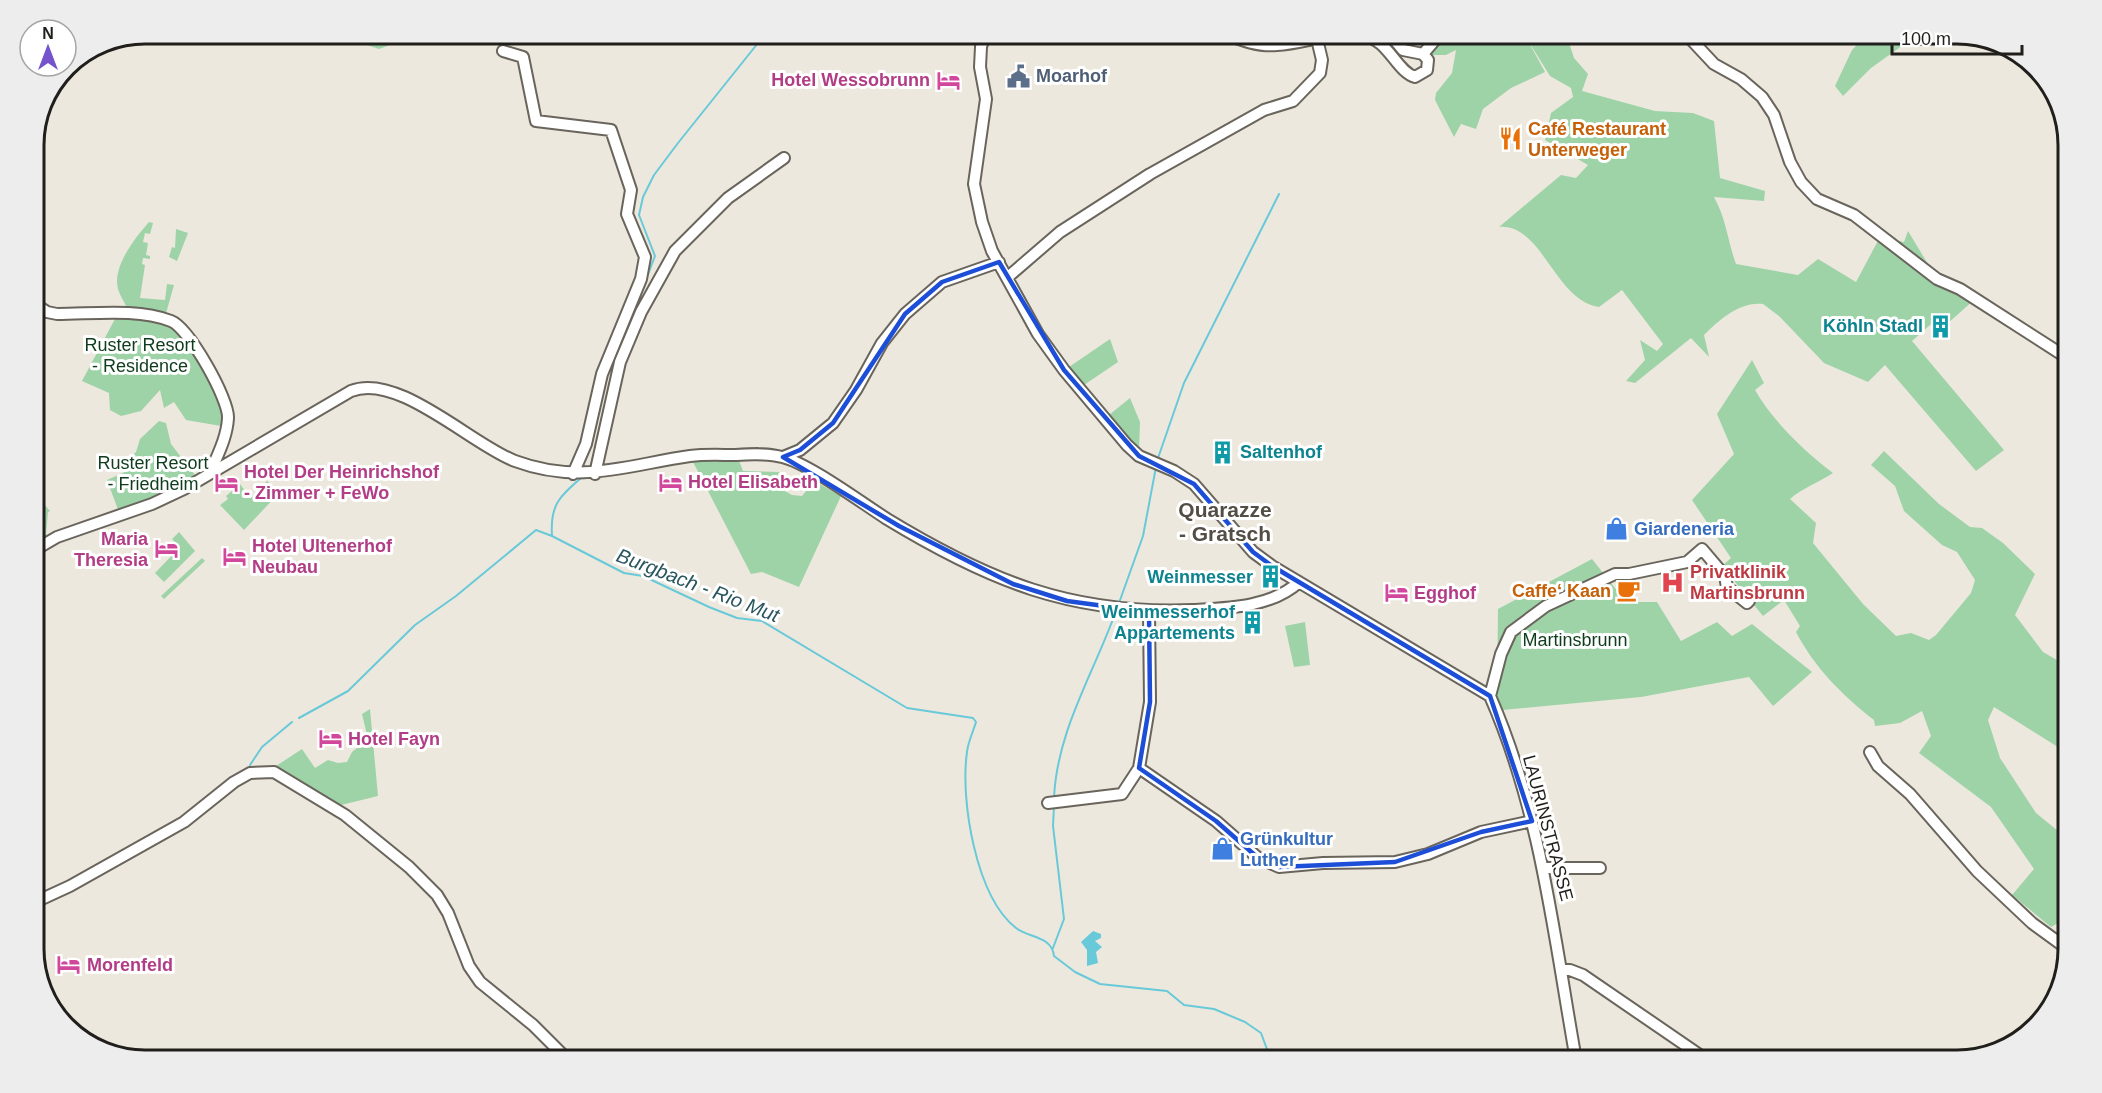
<svg xmlns="http://www.w3.org/2000/svg" width="2102" height="1093" viewBox="0 0 2102 1093" font-family="Arial,sans-serif">
  <style>
    .green { fill: #9ed3a8 }
    .water { fill: #68c9d9 }
    .lines { fill: none; stroke-linecap: round; stroke-linejoin: round }
    .stream { stroke: #68c9d9; stroke-width: 2 }
    .minor-casing { stroke: #6a655c; stroke-width: 14 }
    .minor { stroke: #fff; stroke-width: 10 }
    .marked { fill: none; stroke: #1d4ed8; stroke-width: 4.5; stroke-linejoin: round }
    .labels { text-anchor: middle; stroke-width: 6; stroke-linejoin: round; paint-order: stroke }
    .service-label { font-size: 18px; font-weight: bold; fill: #4e5e75; stroke: #fff; text-anchor: start }
    .hotel-label { font-size: 18px; font-weight: bold; fill: #b23c85; stroke: #fff; text-anchor: start }
    .food-label { font-size: 18px; font-weight: bold; fill: #c56008; stroke: #fff; text-anchor: start }
    .culture-label { font-size: 18px; font-weight: bold; fill: #0d838f; stroke: #fff; text-anchor: end }
    .park-label { font-size: 18px; fill: #0e3c1c; stroke: #fff }
    .shop-label { font-size: 18px; font-weight: bold; fill: #366cbe; stroke: #fff; text-anchor: start }
    .health-label { font-size: 18px; font-weight: bold; fill: #be3a42; stroke: #fff; text-anchor: start }
    .street-label { font-size: 18px; fill: #211f1b; stroke: #fff }
    .water-label { font-size: 20px; font-style: italic; fill: #2a565d; stroke: #fff }
    .quarter-label { font-size: 21px; font-weight: bold; fill: #524d45; stroke: #fff }
    .rim { fill: none; stroke: #211f1b; stroke-width: 3 }
  </style>
  <rect width="100%" height="100%" fill="#ede8dd"/>
  <path class="green" d="M358 33H423L379 49 358 42Z
    M1446 33H1566L1574 58 1588 74 1582 91 1655 111 1693 113 1714 121 1720 178 1765 191 1764 201 1714 197C1727 221 1727 239 1736 264L1798 275 1818 259 1856 282 1880 237 1904 242 1908 231 1937 279 1975 299 1947 324 1939 317 1912 341 2004 450 1976 471 1885 365 1868 382 1824 363 1779 316 1763 304C1740 301 1719 320 1704 335L1709 357 1691 338 1635 383 1626 381 1645 360 1640 340 1657 351 1663 344 1622 290 1599 307C1555 301 1542 223 1499 227L1561 175 1576 178 1588 165 1545 140 1551 113 1573 97 1571 88 1550 76 1527 39 1545 72 1511 88 1483 109 1476 129 1461 124 1454 137 1435 100 1436 93 1452 73 1456 50 1446 55H1429Z
    M1868 33H1920L1871 68 1843 96 1835 86 1852 50Z
    M149 222 153 223 150 234 145 233 143 242 148 243 146 255 150 256V259L143 258 142 264 145 265 140 298 165 300 167 284 174 285 165 317 128 310C125 303 120 296 118 289 112 266 136 237 149 222Z
    M176 229 188 233 177 261 169 257 172 247 175 248Z
    M116 317 169 320 216 382 227 427 186 420 174 402 164 408 160 390 141 411 121 416 110 410 109 393 82 381Z
    M1110 339 1118 362 1084 385 1069 367Z
    M1752 360 1764 383 1755 390C1772 420 1805 452 1833 473 1818 483 1804 487 1790 499L1816 523 1813 543 1863 604 1896 636 1911 633 1929 640 1936 635 1971 593 1975 580 1957 552 1942 545 1904 511 1895 486 1871 465 1884 451 1939 504 1970 527 1982 528 2003 543 2035 574 2015 615 2043 652 2069 667V754L1994 707 1988 720 2000 758 2036 813 2069 840V917L2051 927 2012 895 2034 869 1991 807 1919 753 1931 736 1922 711 1900 723 1875 726 1874 720C1843 696 1814 667 1796 632L1800 626 1784 600 1763 616 1722 566 1731 558 1692 500 1734 454 1717 414Z
    M1130 398 1140 422 1139 451 1109 415Z
    M159 421 166 423 171 444 198 479 120 515 107 480 125 472V462L136 452 140 439Z
    M738 458 743 471 780 472 776 486 792 495 802 496 814 481 841 496 799 587 762 572 751 574 693 462Z
    M267 481 280 492 244 530 220 505 228 499 226 496 240 484 250 498Z
    M33 491 50 511 48 512 46 534 51 541 33 551Z
    M179 532 195 551 164 582 155 573 180 547 172 539Z
    M202 558 205 561 164 599 161 596Z
    M1592 559 1626 602H1657L1681 641 1717 622 1732 636 1752 624 1812 672 1773 706 1749 677 1641 697 1502 710 1497 700 1498 609Z
    M1305 622 1310 665 1294 667 1285 626Z
    M370 709 378 796 337 806 276 766 302 749 315 768 328 760 338 763 347 762 352 752 368 739 362 714Z"/>
  <path class="water" d="M1093 931 1101 934V938L1095 941 1102 947 1096 952 1098 963 1087 966V950L1081 942Z"/>
  <g class="lines">
    <path class="stream" d="M618 353 655 256 639 215 643 197 654 175 678 143 766 33
      M602 420 614 367
      M1157 461 1184 383 1279 194
      M590 467 595 452
      M581 478C559 497 550 505 552 536L624 573 643 576 709 607 737 618 762 621 907 708 973 718 976 722C973 732 968 742 967 752 960 800 976 897 1016 928 1029 938 1052 936 1054 956L1075 972 1100 984 1167 991 1184 1005 1214 1009 1245 1022 1261 1033 1271 1060
      M1119 603 1143 536 1156 467
      M299 718 348 691 415 625 456 596 536 530 552 536
      M250 765 262 747 292 722
      M1054 798C1057 730 1094 673 1116 611
      M1053 948 1064 919 1053 826 1054 806"/>
    <defs>
      <path id="minor" d="M985 33 981 47 980 67 986 99 974 184 982 222 992 251 1038 334 1064 370 1127 445 1139 456 1174 471 1194 484 1253 552 1272 566 1490 696
        M1223 33C1240 40 1259 47 1277 45 1307 43 1335 30 1365 36 1388 40 1397 72 1415 77L1427 70 1428 60 1423 54
        M1389 33 1403 50 1423 54
        M1685 33 1714 64 1741 79 1762 97 1774 115 1790 162 1801 182 1817 199 1854 215 1937 279 1960 289 2069 359
        M503 51 523 57 536 121 611 130 631 190 627 214 645 257 641 279 602 374 586 444 573 474
        M1423 54 1441 33
        M1009 276 1060 232 1150 174 1264 110 1293 101 1320 73 1322 60 1317 39
        M33 303 47 312 57 314C93 314 137 308 171 321 189 328 229 399 228 418 227 437 218 454 211 471
        M783 457 800 450 833 423 856 390 882 343 905 314 942 282 999 262
        M595 474 620 362 641 312 675 251 728 198 784 158
        M33 551 57 537 152 504 184 489 351 391C398 372 472 445 515 461 580 485 627 465 690 456 705 454 721 455 736 455 751 454 768 453 782 457 808 463 862 503 887 519 989 581 1072 615 1193 610 1229 608 1272 607 1299 582
        M1490 696C1541 812 1554 937 1576 1060
        M1490 696 1501 654 1511 632 1546 606 1615 574H1629L1687 562 1702 549 1725 576 1727 587 1747 603 1749 601
        M1870 752 1878 766 1910 794 1977 871 2032 923 2069 950
        M1139 768 1150 702 1149 612
        M1048 803 1122 794 1139 768 1216 821 1257 857 1279 867 1323 863 1395 862 1428 854 1481 832 1532 821
        M1544 868H1600
        M33 899 44 898 70 886 184 822 234 782 250 773 274 772 345 815 409 867 437 895 448 913 469 966 480 982 533 1025 568 1060
        M1562 970H1570L1583 975 1707 1060"/>
    </defs>
    <use href="#minor" class="minor-casing"/>
    <use href="#minor" class="minor"/>
  </g>
  <path class="marked" d="M999 262 1064 370 1139 456 1194 484 1253 552 1272 566 1490 696 1532 821 1481 832 1395 862 1279 867 1257 857 1216 821 1139 768 1150 702 1149 612 1067 601 1013 584 899 526 783 457 800 450 833 423 905 314 942 282Z"/>
  <defs>
    <symbol id="civic-bare" viewBox="-9 -9 18 18"><path d="M-.6-6.5H3V-4.5H.6V-3L4-1V1h2V6H-6V1h2V-1L-.6-3ZM-1.2 2.5V6h2.4V2.5Z" fill="#5c6f8a" stroke="#fff" stroke-width="2.5" paint-order="stroke"/></symbol>
    <symbol id="hotel-bare" viewBox="-9 -9 18 18"><path d="M-6-4.5h1.5V1H6V5H4.5V3h-9V5H-6ZM-4 0a1.8 1.8 0 1 1 3.6 0ZM.5 0V-2.5h3Q6-2.5 6 0Z" fill="#d1479c" stroke="#fff" stroke-width="2.5" paint-order="stroke"/></symbol>
    <symbol id="restaurant-bare" viewBox="-9 -9 18 18"><path d="M-5-6h1v4h1v-4h1v4h1v-4h1v5L-1.5 .5V6h-2V.5L-5-1ZM5-6V6H3V1.5H1.5Q1.5-4 5-6Z" fill="#e8710a" stroke="#fff" stroke-width="2.5" paint-order="stroke"/></symbol>
    <symbol id="building-bare" viewBox="-9 -9 18 18"><path d="M-4-6H4V6H1V3H-1V6H-4ZM-2.5-4.3h1.7v1.8h-1.7ZM.8-4.3h1.7v1.8H.8ZM-2.5-1h1.7V.8h-1.7ZM.8-1h1.7V.8H.8Z" fill="#0f9aa8" stroke="#fff" stroke-width="2.5" paint-order="stroke"/></symbol>
    <symbol id="shop-bare" viewBox="-9 -9 18 18"><path d="M-5-2.5h2.3a2.7 3.5 0 0 1 5.4 0H5L5.5 6h-11ZM-1.5-2.5h3a1.5 2.3 0 0 0-3 0Z" fill="#3f7fe0" stroke="#fff" stroke-width="2.5" paint-order="stroke"/></symbol>
    <symbol id="hospital-bare" viewBox="-9 -9 18 18"><path d="M-5-5h3v3.5h4V-5h3V5h-3V1.5h-4V5h-3Z" fill="#e0444e" stroke="#fff" stroke-width="2.5" paint-order="stroke"/></symbol>
    <symbol id="cafe-bare" viewBox="-9 -9 18 18"><path d="M-5.5-4.5H6V0H3Q3 3.5 0 3.5H-2.5Q-5.5 3.5-5.5 0ZM3-3.2v2h1.7v-2ZM-6 4.5H4V6H-6Z" fill="#e8710a" stroke="#fff" stroke-width="2.5" paint-order="stroke"/></symbol>
  </defs>
  <g fill-rule="evenodd">
    <use href="#civic-bare" x="1002" y="60" width="33" height="33"/>
    <use href="#hotel-bare" x="932" y="64" width="33" height="33"/>
    <use href="#restaurant-bare" x="1494" y="122" width="33" height="33"/>
    <use href="#building-bare" x="1924" y="310" width="33" height="33"/>
    <use href="#building-bare" x="1206" y="436" width="33" height="33"/>
    <use href="#hotel-bare" x="210" y="466" width="33" height="33"/>
    <use href="#hotel-bare" x="654" y="466" width="33" height="33"/>
    <use href="#shop-bare" x="1600" y="512" width="33" height="33"/>
    <use href="#hotel-bare" x="150" y="532" width="33" height="33"/>
    <use href="#hotel-bare" x="218" y="540" width="33" height="33"/>
    <use href="#building-bare" x="1254" y="560" width="33" height="33"/>
    <use href="#hospital-bare" x="1656" y="566" width="33" height="33"/>
    <use href="#cafe-bare" x="1612" y="574" width="33" height="33"/>
    <use href="#hotel-bare" x="1380" y="576" width="33" height="33"/>
    <use href="#building-bare" x="1236" y="606" width="33" height="33"/>
    <use href="#hotel-bare" x="314" y="722" width="33" height="33"/>
    <use href="#shop-bare" x="1206" y="832" width="33" height="33"/>
    <use href="#hotel-bare" x="52" y="948" width="33" height="33"/>
  </g>
  <g class="labels">
    <g class="service-label">
      <text x="1036" y="82">Moarhof</text>
    </g>
    <g class="hotel-label">
      <text x="930" y="86" text-anchor="end">Hotel Wessobrunn</text>
      <text x="244" y="478">Hotel Der Heinrichshof<tspan x="244" dy="21">- Zimmer + FeWo</tspan></text>
      <text x="688" y="488">Hotel Elisabeth</text>
      <text x="148" y="545" text-anchor="end">Maria<tspan x="148" dy="21">Theresia</tspan></text>
      <text x="252" y="552">Hotel Ultenerhof<tspan x="252" dy="21">Neubau</tspan></text>
      <text x="1414" y="599">Egghof</text>
      <text x="348" y="745">Hotel Fayn</text>
      <text x="87" y="971">Morenfeld</text>
    </g>
    <g class="food-label">
      <text x="1528" y="135">Café Restaurant<tspan x="1528" dy="21">Unterweger</tspan></text>
      <text x="1611" y="597" text-anchor="end">Caffe‘ Kaan</text>
    </g>
    <g class="culture-label">
      <text x="1923" y="332">Köhln Stadl</text>
      <text x="1240" y="458" text-anchor="start">Saltenhof</text>
      <text x="1253" y="583">Weinmesser</text>
      <text x="1235" y="618">Weinmesserhof<tspan x="1235" dy="21">Appartements</tspan></text>
    </g>
    <g class="park-label">
      <text x="140" y="351">Ruster Resort<tspan x="140" dy="21">- Residence</tspan></text>
      <text x="153" y="469">Ruster Resort<tspan x="153" dy="21">- Friedheim</tspan></text>
      <text x="1575" y="646">Martinsbrunn</text>
    </g>
    <g class="shop-label">
      <text x="1634" y="535">Giardeneria</text>
      <text x="1240" y="845">Grünkultur<tspan x="1240" dy="21">Luther</tspan></text>
    </g>
    <g class="health-label">
      <text x="1690" y="578">Privatklinik<tspan x="1690" dy="21">Martinsbrunn</tspan></text>
    </g>
    <g class="street-label">
      <text transform="translate(1548 828) rotate(75)" y="6">LAURINSTRASSE</text>
    </g>
    <g class="water-label">
      <text transform="translate(698 585) rotate(21)" y="7">Burgbach - Rio Mut</text>
    </g>
    <g class="quarter-label">
      <text x="1225" y="517">Quarazze<tspan x="1225" dy="24">- Gratsch</tspan></text>
    </g>
  </g>
  <path d="M0 0H2102V1093H0ZM145 44H1957A101 101 0 0 1 2058 145V949A101 101 0 0 1 1957 1050H145A101 101 0 0 1 44 949V145A101 101 0 0 1 145 44Z" fill="#ededed" fill-rule="evenodd"/>
  <path class="rim" d="M145 44H1957A101 101 0 0 1 2058 145V949A101 101 0 0 1 1957 1050H145A101 101 0 0 1 44 949V145A101 101 0 0 1 145 44Z"/>
  <g transform="translate(48 48)"><circle r="28" fill="#ffffff" stroke="#a6a5a4" stroke-width="1.5"/>
  <path d="M0-4.5L10 22L0 15L-10 22Z" fill="#7453cc"/>
  <text y="-9" font-size="16" font-weight="bold" text-anchor="middle" fill="#211f1b">N</text>
  </g>
  <path d="M1892 45v9h130v-9" fill="none" stroke="#211f1b" stroke-width="3"/>
  <text x="1901" y="45" font-size="18" fill="#211f1b" stroke="#ffffff" stroke-width="4.5" paint-order="stroke">100 m</text>
</svg>
